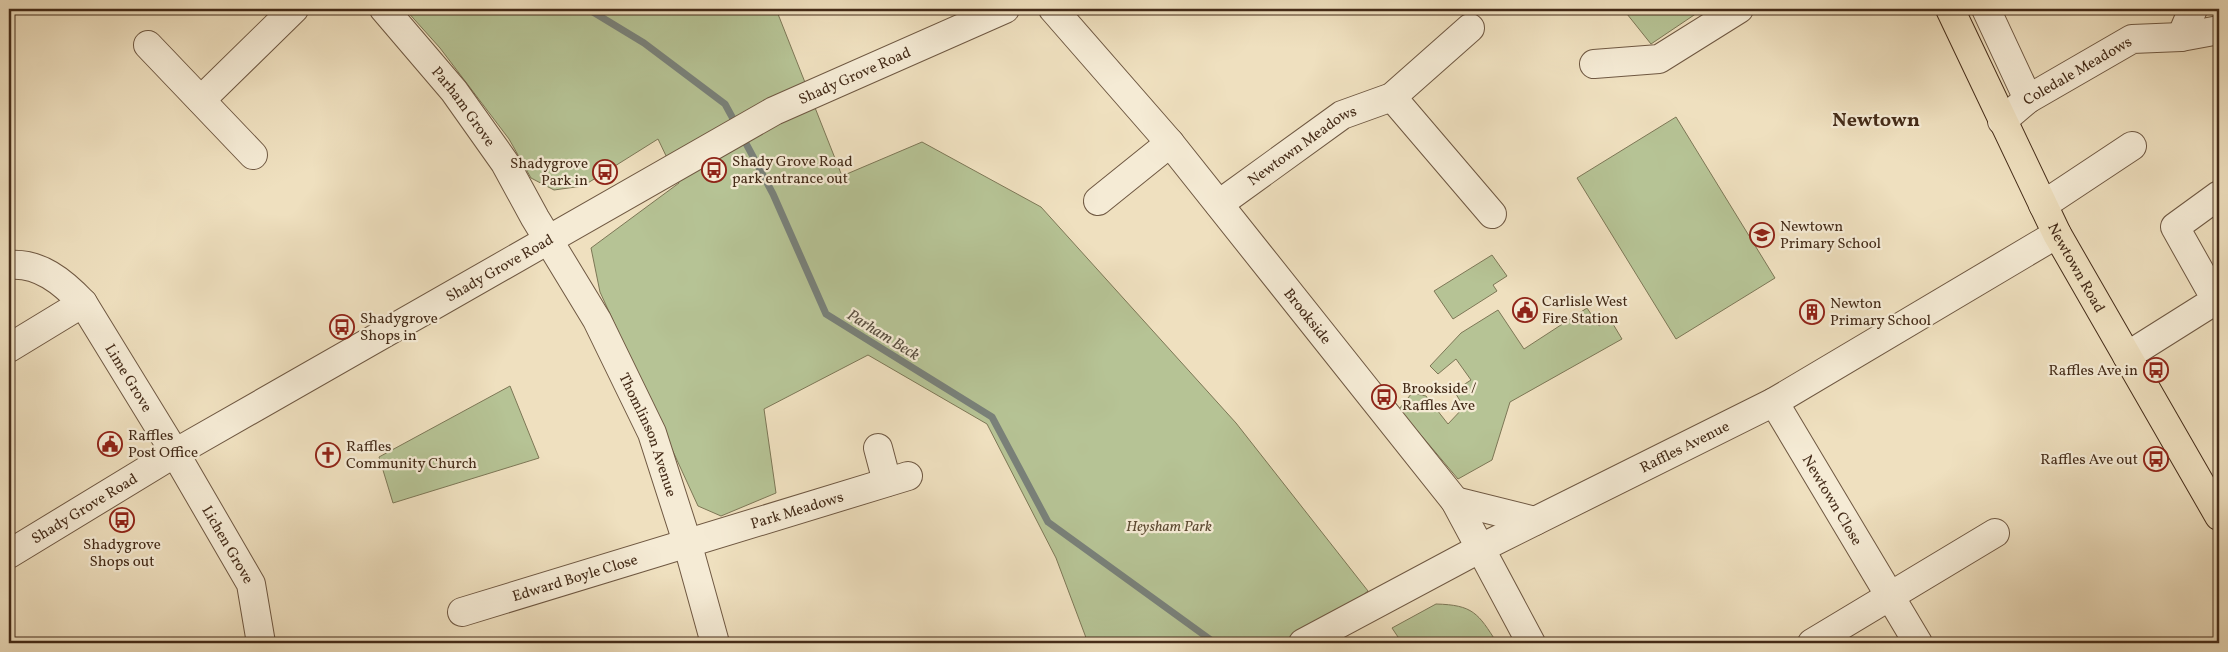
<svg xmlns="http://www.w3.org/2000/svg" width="2228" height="652" viewBox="0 0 2228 652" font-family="Vollkorn,serif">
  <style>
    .green { fill: #b6c395; stroke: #7d7756 }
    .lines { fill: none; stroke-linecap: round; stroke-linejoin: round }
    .stream { stroke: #79817a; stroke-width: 7 }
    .minor-casing { stroke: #6f5842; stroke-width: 30 }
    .major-casing { stroke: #442b18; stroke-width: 30 }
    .minor { stroke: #f5ebd5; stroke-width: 28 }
    .major { stroke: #efe0bf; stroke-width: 28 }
    .labels { text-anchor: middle; stroke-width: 4.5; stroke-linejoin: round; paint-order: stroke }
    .street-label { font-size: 15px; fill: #442b18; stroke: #f5ebd5 }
    .poi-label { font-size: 15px; fill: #442b18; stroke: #f5ebd5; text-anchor: start }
    .park-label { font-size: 15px; font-style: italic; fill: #5b4931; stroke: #f5ebd5 }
    .water-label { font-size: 16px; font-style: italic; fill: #5a4f41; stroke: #f5ebd5 }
    .district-label { font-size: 20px; font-weight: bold; fill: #442b18; stroke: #f5ebd5 }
  </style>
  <rect width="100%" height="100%" fill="#efe0bf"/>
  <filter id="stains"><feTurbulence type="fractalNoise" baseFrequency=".004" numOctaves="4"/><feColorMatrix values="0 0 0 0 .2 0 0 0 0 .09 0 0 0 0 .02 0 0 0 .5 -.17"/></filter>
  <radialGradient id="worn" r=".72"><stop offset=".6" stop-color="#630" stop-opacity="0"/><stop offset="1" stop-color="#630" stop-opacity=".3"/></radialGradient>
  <path class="green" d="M405 9H776L842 176 922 142 1041 207 1236 423 1368 591 1325 625 1328 643H1088L1056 558 987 424 868 355 764 409 776 493 721 516 698 506 600 292 591 248 679 183 658 139 583 186 554 190 531 178 509 139 440 48Z
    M1623 9H1703L1651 44Z
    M1676 117 1775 278 1676 339 1577 178Z
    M1492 255 1507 276 1493 285 1497 291 1453 319 1434 291Z
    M1587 308 1599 326 1610 319 1622 339 1510 402 1492 460 1458 479 1399 409 1412 393 1426 396 1448 424 1464 407 1454 391 1471 380 1456 359 1438 374 1430 366 1461 333 1498 310 1524 349Z
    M510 386 539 458 393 503 379 457Z
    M1436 604C1473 605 1478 613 1497 643H1402L1392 628Z"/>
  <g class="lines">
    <path class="stream" d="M588 9 644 43 725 104 737 126
      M742 136 773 194 826 314 992 417 1048 522 1215 643"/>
    <defs>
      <g id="minor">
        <path id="s1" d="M384 9 454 91 505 163 535 218 597 320 652 433 687 542 715 643"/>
        <path id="s2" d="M1053 9 1170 143 1455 501 1531 643"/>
        <path d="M1986 9 2028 99"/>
        <path d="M2181 37 2193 9"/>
        <path d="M148 45 253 155"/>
        <path d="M1594 64 1659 59 1739 9"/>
        <path d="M1392 97 1492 214"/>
        <path d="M201 100 294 9"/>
        <path id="s3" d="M2002 121 2028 99 2132 39 2181 37 2219 30"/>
        <path d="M1098 201 1170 143"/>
        <path id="s4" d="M1219 204 1342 115 1392 97 1470 28"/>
        <path d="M2043 205 2132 146"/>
        <path id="s5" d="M9 265C39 262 63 282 83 303L175 453 251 584 261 643"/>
        <path d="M9 348 83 303"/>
        <path d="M2127 356 2216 300 2175 227 2219 195"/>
        <path id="s6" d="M1774 402 1918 643"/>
        <path d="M878 448 887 482"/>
        <path d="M1455 501 1535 521"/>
        <path id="s7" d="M9 554 175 453 774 111 1005 9"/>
        <path id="s8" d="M462 612 908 476"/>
        <path id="s9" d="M1303 643 1479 549 1774 402 2057 234"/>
        <path d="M1812 643 1995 533"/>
      </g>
      <g id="major">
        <path id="s10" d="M1950 9 2057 234 2219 516"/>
      </g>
    </defs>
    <use href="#minor" class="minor-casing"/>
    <use href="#major" class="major-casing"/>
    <use href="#minor" class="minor"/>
    <use href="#major" class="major"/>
  </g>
  <defs>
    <symbol id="bus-ring" viewBox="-11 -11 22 22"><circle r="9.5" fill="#f5ebd5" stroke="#8f2418" stroke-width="1.5"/><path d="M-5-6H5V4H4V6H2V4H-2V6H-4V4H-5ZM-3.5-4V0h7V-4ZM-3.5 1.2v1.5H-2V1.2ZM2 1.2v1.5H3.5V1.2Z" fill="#8f2418"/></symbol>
    <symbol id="school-ring" viewBox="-11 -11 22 22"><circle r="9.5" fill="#f5ebd5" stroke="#8f2418" stroke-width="1.5"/><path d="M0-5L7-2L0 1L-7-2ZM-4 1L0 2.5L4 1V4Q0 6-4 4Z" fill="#8f2418"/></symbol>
    <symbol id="civic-ring" viewBox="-11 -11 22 22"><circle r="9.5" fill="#f5ebd5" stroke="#8f2418" stroke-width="1.5"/><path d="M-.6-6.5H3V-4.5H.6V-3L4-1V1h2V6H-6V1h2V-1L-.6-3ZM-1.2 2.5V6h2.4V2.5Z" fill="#8f2418"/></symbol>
    <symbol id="building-ring" viewBox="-11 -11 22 22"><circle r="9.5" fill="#f5ebd5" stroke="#8f2418" stroke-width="1.5"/><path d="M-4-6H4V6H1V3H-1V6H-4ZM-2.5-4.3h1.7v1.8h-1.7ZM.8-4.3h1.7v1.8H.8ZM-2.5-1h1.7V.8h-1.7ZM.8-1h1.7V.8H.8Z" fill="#8f2418"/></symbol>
    <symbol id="church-ring" viewBox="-11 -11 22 22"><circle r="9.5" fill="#f5ebd5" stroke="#8f2418" stroke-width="1.5"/><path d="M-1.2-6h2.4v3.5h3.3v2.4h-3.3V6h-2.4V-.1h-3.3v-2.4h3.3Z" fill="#8f2418"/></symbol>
  </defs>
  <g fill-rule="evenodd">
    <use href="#bus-ring" x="700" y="156" width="28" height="28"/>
    <use href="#bus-ring" x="591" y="158" width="28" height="28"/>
    <use href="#school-ring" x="1748" y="221" width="28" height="28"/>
    <use href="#civic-ring" x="1511" y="296" width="28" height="28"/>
    <use href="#building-ring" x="1798" y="298" width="28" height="28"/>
    <use href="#bus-ring" x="328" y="313" width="28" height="28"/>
    <use href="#bus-ring" x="2142" y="356" width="28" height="28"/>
    <use href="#bus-ring" x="1370" y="383" width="28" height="28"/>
    <use href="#civic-ring" x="96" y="430" width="28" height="28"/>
    <use href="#church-ring" x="314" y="441" width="28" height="28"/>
    <use href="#bus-ring" x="2142" y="445" width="28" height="28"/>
    <use href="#bus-ring" x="108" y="506" width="28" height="28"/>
  </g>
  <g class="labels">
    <g class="street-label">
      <text dy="5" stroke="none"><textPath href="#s3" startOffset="91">Coledale Meadows</textPath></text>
      <text dy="5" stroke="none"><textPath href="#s7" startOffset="972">Shady Grove Road</textPath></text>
      <text dy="5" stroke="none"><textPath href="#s1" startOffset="126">Parham Grove</textPath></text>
      <text dy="5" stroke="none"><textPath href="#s4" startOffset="102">Newtown Meadows</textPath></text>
      <text dy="5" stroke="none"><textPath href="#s7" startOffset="568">Shady Grove Road</textPath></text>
      <text dy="5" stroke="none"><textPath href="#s10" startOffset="288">Newtown Road</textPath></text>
      <text dy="5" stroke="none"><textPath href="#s2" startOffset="399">Brookside</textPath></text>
      <text dy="5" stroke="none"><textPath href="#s5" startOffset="174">Lime Grove</textPath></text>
      <text dy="5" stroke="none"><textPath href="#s1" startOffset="504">Thomlinson Avenue</textPath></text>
      <text dy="5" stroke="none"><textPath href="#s9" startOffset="429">Raffles Avenue</textPath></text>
      <text dy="5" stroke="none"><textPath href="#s6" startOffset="114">Newtown Close</textPath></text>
      <text dy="5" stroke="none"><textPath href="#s7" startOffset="88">Shady Grove Road</textPath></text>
      <text dy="5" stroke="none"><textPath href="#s8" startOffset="350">Park Meadows</textPath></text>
      <text dy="5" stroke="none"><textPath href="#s5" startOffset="368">Lichen Grove</textPath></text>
      <text dy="5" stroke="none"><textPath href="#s8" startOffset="118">Edward Boyle Close</textPath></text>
    </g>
    <g class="poi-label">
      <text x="732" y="166">Shady Grove Road<tspan x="732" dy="17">park entrance out</tspan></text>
      <text x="588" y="168" text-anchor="end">Shadygrove<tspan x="588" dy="17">Park in</tspan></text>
      <text x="1780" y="231">Newtown<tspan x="1780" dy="17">Primary School</tspan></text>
      <text x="1542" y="306">Carlisle West<tspan x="1542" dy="17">Fire Station</tspan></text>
      <text x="1830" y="308">Newton<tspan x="1830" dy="17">Primary School</tspan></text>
      <text x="360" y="323">Shadygrove<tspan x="360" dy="17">Shops in</tspan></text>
      <text x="2138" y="375" text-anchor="end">Raffles Ave in</text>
      <text x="1402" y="393">Brookside /<tspan x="1402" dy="17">Raffles Ave</tspan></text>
      <text x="128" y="440">Raffles<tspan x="128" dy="17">Post Office</tspan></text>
      <text x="346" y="451">Raffles<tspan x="346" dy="17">Community Church</tspan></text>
      <text x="2138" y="464" text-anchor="end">Raffles Ave out</text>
      <text x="122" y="549" text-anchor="middle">Shadygrove<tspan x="122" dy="17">Shops out</tspan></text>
    </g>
    <g class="park-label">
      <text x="1169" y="531">Heysham Park</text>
    </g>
    <g class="water-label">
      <text transform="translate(884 334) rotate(32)" y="6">Parham Beck</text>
    </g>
    <g class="district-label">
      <text x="1876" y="126">Newtown</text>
    </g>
  </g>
  <rect width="2228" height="652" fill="none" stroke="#efe0bf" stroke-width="30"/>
  <rect x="10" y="10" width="2208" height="632" fill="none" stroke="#442b18" stroke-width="2.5"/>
  <rect x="15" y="15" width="2198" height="622" fill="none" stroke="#442b18"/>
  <rect width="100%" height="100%" filter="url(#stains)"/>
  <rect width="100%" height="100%" fill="url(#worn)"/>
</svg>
